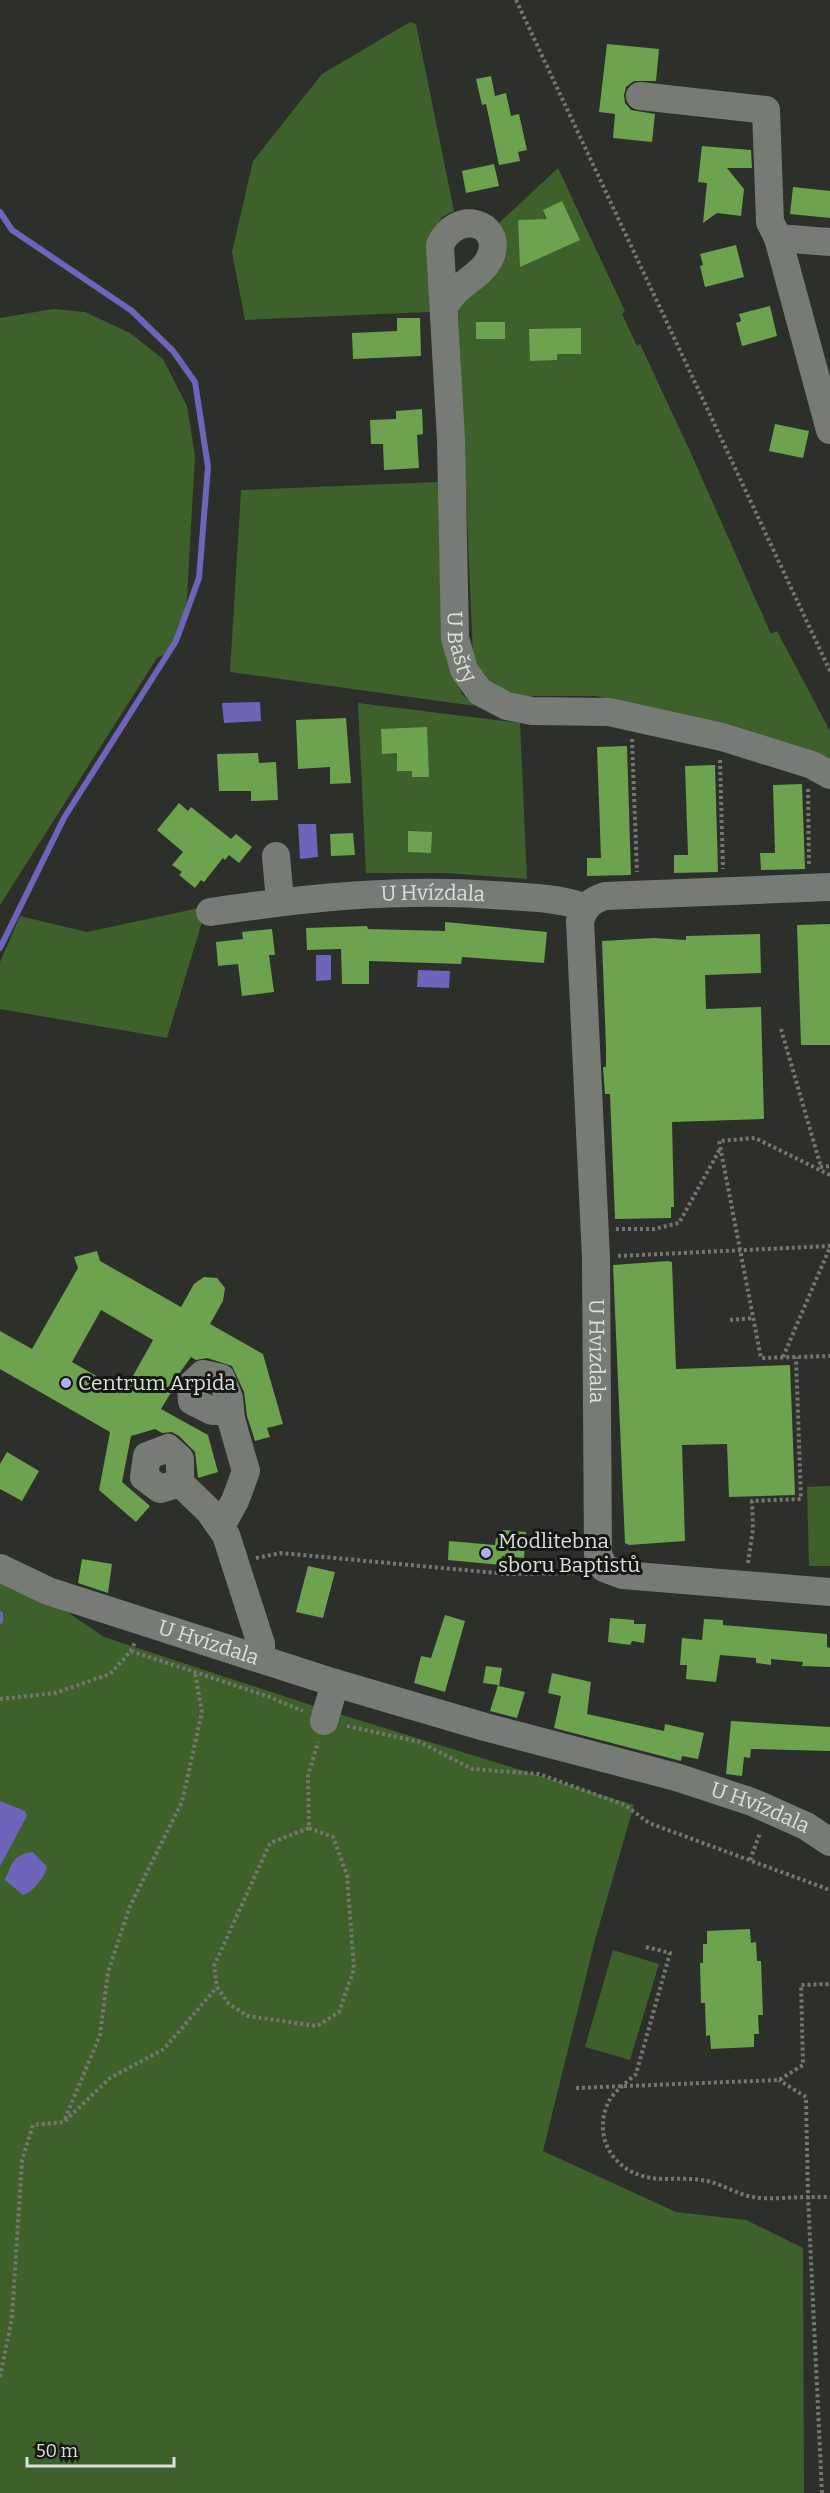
<svg xmlns="http://www.w3.org/2000/svg" width="830" height="2493" viewBox="0 0 830 2493" font-family="Bitter,serif">
  <style>
    .green { fill: #3e602a }
    .water { fill: #6c65b9 }
    .lines { fill: none; stroke-linecap: round; stroke-linejoin: round }
    .stream { stroke: #6c65b9; stroke-width: 6 }
    .building { fill: #6da24e; fill-rule: evenodd }
    .path { stroke: #737671; stroke-width: 4; stroke-dasharray: 3 3; stroke-linecap: butt }
    .minor { stroke: #777b75; stroke-width: 28 }
    .poi-dot { fill: #b0aefa; stroke: #151714; stroke-width: 2 }
    .labels { text-anchor: middle; stroke-width: 6; stroke-linejoin: round; paint-order: stroke }
    .street-label { font-size: 21px; fill: #dcdfdb; stroke: #151714 }
    .poi-label { font-size: 21px; fill: #dcdfdb; stroke: #151714; text-anchor: start }
  </style>
  <rect width="100%" height="100%" fill="#2c2f2a"/>
  <path class="green" d="M410 22 416 24 454 211 442 217 429 237 430 312 245 320 232 252 253 161 322 74Z
    M558 168 625 311 622 314 637 346 640 344 689 449 771 634 777 631 830 731V760L815 752 596 696H520L491 684 477 666 473 655 458 309 497 225Z
    M53 309 85 312 130 333 163 359 187 406 195 456 187 598 181 632 173 650 157 658 0 905V318Z
    M438 482 449 667 462 694 475 706 230 672 241 490Z
    M358 703 520 723 527 879 445 873H366Z
    M199 908 202 922 167 1038 0 1009V962L20 916 87 932Z
    M830 1486V1566H809L807 1487Z
    M0 1566 104 1637 323 1709 634 1805 595 1940 543 2151 676 2212 746 2220 803 2248 804 2493H0Z
    M613 1950 659 1964 630 2060 585 2047Z"/>
  <path class="water" d="M260 702 261 721 224 723 222 703Z
    M298 824H316L318 857 300 859Z
    M316 955H331V980L316 981Z
    M418 970 450 971 449 988 417 987Z
    M0 1801 25 1811 27 1816 0 1866Z
    M33 1852 47 1867C45 1877 33 1892 23 1895L5 1880C12 1864 13 1854 33 1852Z"/>
  <g class="lines">
    <path class="stream" d="M0 212 12 230 132 311 173 351 195 382 208 467 199 578 176 641 64 818 0 948
      M0 1614V1621"/>
  </g>
  <path class="building" d="M607 44 659 49 656 81H634L626 87 624 95 625 103 631 110 655 114 652 142 613 138 615 114 599 112Z
    M491 76 495 96 506 93 511 116 519 114 527 150 518 152 520 161 499 165 486 104 482 105 476 79Z
    M702 146 751 150 752 168H727L744 189 741 216 717 213 703 223 707 183 698 182Z
    M494 164 499 186 466 193 462 171Z
    M793 187 830 191V218L790 214Z
    M562 201 580 240 520 267 518 220 547 219 543 210Z
    M736 245 744 277 705 287 700 266 703 265 700 254Z
    M770 306 777 336 742 346 736 323 741 321 739 314Z
    M397 318H420L421 356 353 359 352 333 397 331Z
    M476 322H505V339H476Z
    M581 328V354H557V360L530 361 529 329Z
    M422 409 423 434 417 435 419 468 384 470 383 444H371L370 420 396 419V411Z
    M775 424 809 431 803 458 769 451Z
    M346 718 351 783 330 784V767L298 769 296 720Z
    M427 727 429 777H412V771H397V753L382 754 381 729Z
    M627 746 631 875 587 876V858H601L597 747Z
    M258 753 259 763 276 762 278 800 251 801V791H219L217 754Z
    M715 765 718 872 674 873V855H688L685 766Z
    M802 784 805 869 761 870 760 853H775L773 785Z
    M179 803 188 811 191 807 231 839 236 834 252 847 239 863 229 855 225 860 223 858 204 882 201 880 195 888 179 875 182 872 172 865 183 852 157 830Z
    M408 831 432 832 431 853 408 852Z
    M353 833 355 855 331 856 330 834Z
    M445 922 547 932 544 963 462 957 461 964 369 961V984H342L341 949 307 950 306 928 367 926 368 929 445 931Z
    M830 924V1045H801L797 925Z
    M272 929 275 955H269L274 992 242 996 238 964 218 966 216 942 243 939 242 932Z
    M760 934 761 973 705 975 706 1009 761 1007 764 1119 672 1122 674 1207H671V1218L615 1219 610 1094H605L603 1067H606V1047L602 941 654 938 686 940V936Z
    M97 1251 100 1261 181 1307 194 1284 204 1277 217 1278 225 1288 223 1301 210 1324 263 1354 283 1424 267 1428 270 1437 255 1441 247 1416 244 1392 232 1366 207 1358 196 1360 191 1357 176 1378 175 1386 161 1409 208 1435 218 1472 198 1478 195 1452 179 1436 172 1432 162 1433 155 1429 131 1436 122 1482 150 1506 136 1522 99 1490 110 1432 0 1369V1331L32 1349 78 1268 74 1257ZM101 1310 153 1340 124 1392 72 1362Z
    M668 1261 672 1262 676 1369 790 1365 795 1495 729 1497 727 1444 682 1445 685 1541 629 1545 625 1543 613 1265Z
    M7 1452 39 1471 22 1501 0 1489V1464Z
    M503 1530 526 1532 524 1558 502 1556 501 1565 448 1560 449 1541 495 1545 496 1538 503 1539Z
    M82 1559 112 1564 108 1593 78 1583Z
    M308 1566 335 1572 323 1618 296 1612Z
    M445 1615 465 1621 445 1692 414 1683 421 1656 431 1658Z
    M610 1618 634 1620V1624H646L644 1643 632 1641 630 1645 608 1642Z
    M704 1619 723 1620V1625L827 1634V1647L830 1648V1667L802 1666 803 1662 771 1659V1665L756 1663V1658L720 1655 716 1682 686 1679 687 1665H680L682 1638 702 1640Z
    M486 1666 502 1668 499 1686 525 1692 517 1718 490 1711 498 1685 483 1683Z
    M552 1673 591 1682 587 1714 664 1731 665 1724 704 1733 698 1759 682 1756 681 1761 554 1728 561 1696 548 1693Z
    M731 1721 830 1727V1751L751 1749 750 1758 744 1757 742 1776 726 1774Z
    M750 1929 751 1943 756 1942 757 1961H761L763 2015H758L759 2034H754V2047L711 2049 710 2035 706 2036 705 2003H701L700 1963H703V1944H707V1931Z"/>
  <g class="lines">
    <path class="path" d="M516 0 830 671
      M632 739 637 872
      M720 760 723 869
      M808 789 809 865
      M781 1029 821 1167
      M820 1167 830 1166
      M830 1175 755 1138 719 1141 761 1358 830 1356
      M616 1229H654L679 1223 720 1149
      M618 1256 830 1246
      M730 1320 754 1318
      M783 1357 830 1247
      M256 1558 281 1553 507 1574 583 1573
      M748 1563 753 1529 752 1501 801 1499 796 1357
      M131 1651 267 1696 303 1711
      M0 1699 55 1693 110 1674 131 1651 135 1642
      M347 1726 420 1742 472 1769 539 1774 625 1805 649 1823 830 1890
      M309 1828 333 1837 347 1875 354 1969 339 2012 317 2026 248 2016 229 2004 217 1987 214 1966 270 1843 309 1828 308 1776 318 1742
      M750 1860 760 1833
      M646 1947 670 1953 636 2074C627 2082 613 2092 608 2103 593 2136 612 2169 646 2177 664 2181 683 2177 701 2180 720 2182 735 2194 753 2197 770 2200 791 2197 808 2197L806 2097 779 2080
      M576 2088 779 2080 803 2065 801 1985 830 1984
      M65 2119 100 2035 108 1972 130 1906 182 1802 202 1712 195 1673
      M0 2377 12 2318 22 2160 33 2125 64 2122 110 2078 164 2049 217 1987
      M822 2493 808 2197H830"/>
    <g class="minor">
      <path d="M640 96 766 110 770 222 778 238 830 430"/>
      <path d="M778 238 830 242"/>
      <path id="s1" d="M444 307C447 302 451 296 455 292 467 280 486 271 491 255 502 222 456 209 440 245L451 440 455 638 464 670 480 692 507 706 532 711 609 712 722 737 812 765 830 775"/>
      <path d="M276 856 280 901"/>
      <path id="s2" d="M830 887 605 896C590 901 585 906 580 921L596 1258 598 1554 604 1568 623 1575 830 1592"/>
      <path id="s3" d="M210 912C304 898 398 888 493 895 524 897 555 897 584 907"/>
      <path d="M180 1483 160 1489 144 1477 147 1456 168 1448 180 1459V1483L209 1511 226 1535 261 1644V1659"/>
      <path d="M221 1526 235 1501 246 1471 231 1419 229 1398 221 1378 203 1374 191 1385 192 1401 212 1411H230"/>
      <path id="s4" d="M0 1568 48 1591 335 1683 485 1727 676 1777 752 1802 806 1826 830 1842"/>
      <path d="M324 1721 335 1683"/>
    </g>
  </g>
  <g class="poi-dot">
    <circle cx="66" cy="1383" r="6"/>
    <circle cx="486" cy="1553" r="6"/>
  </g>
  <g class="labels">
    <g class="street-label">
      <text dy="7" stroke="none"><textPath href="#s1" startOffset="558">U Bašty</textPath></text>
      <text dy="7" stroke="none"><textPath href="#s3" startOffset="224">U Hvízdala</textPath></text>
      <text dy="7" stroke="none"><textPath href="#s2" startOffset="693">U Hvízdala</textPath></text>
      <text dy="7" stroke="none"><textPath href="#s4" startOffset="222">U Hvízdala</textPath></text>
      <text dy="7" stroke="none"><textPath href="#s4" startOffset="798">U Hvízdala</textPath></text>
    </g>
    <g class="poi-label">
      <text x="78" y="1390">Centrum Arpida</text>
      <text x="498" y="1548">Modlitebna<tspan x="498" dy="24">sboru Baptistů</tspan></text>
    </g>
  </g>
  <path d="M27 2457v9h147v-9" fill="none" stroke="#dcdfdb" stroke-width="3"/>
  <text x="36" y="2457" font-size="18" fill="#dcdfdb" stroke="#151714" stroke-width="4.5" paint-order="stroke">50 m</text>
</svg>
